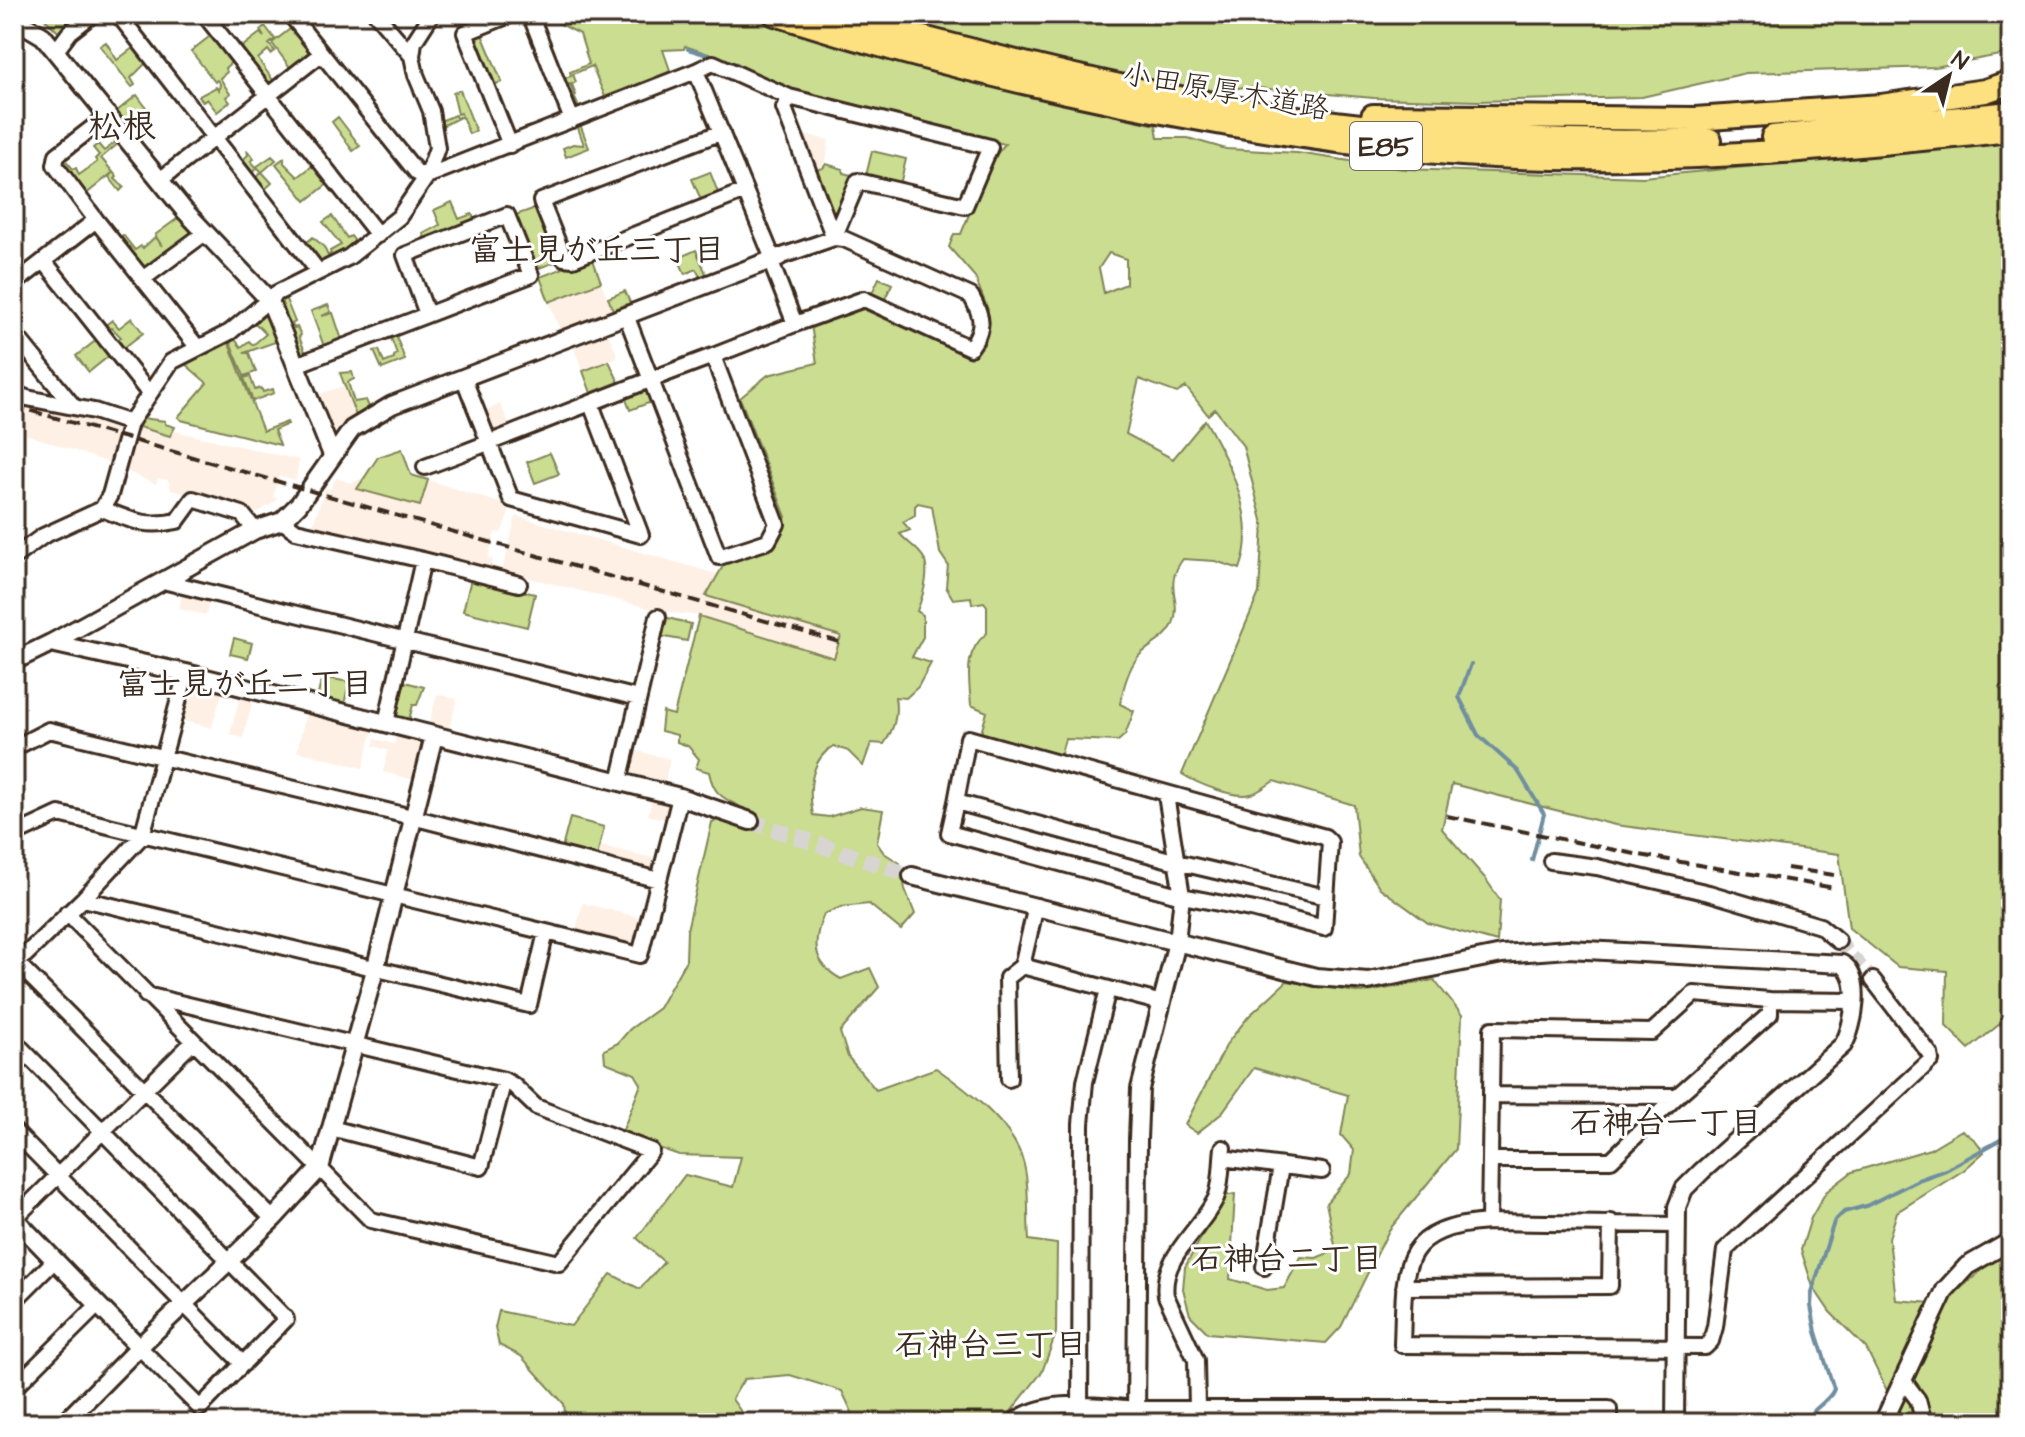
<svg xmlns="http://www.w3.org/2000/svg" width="2025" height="1437" viewBox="0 0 2025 1437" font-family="'Architects Daughter','Klee One',sans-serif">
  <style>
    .built { fill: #fef0e5 }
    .green { fill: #cadd91; stroke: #828458; stroke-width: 2; fill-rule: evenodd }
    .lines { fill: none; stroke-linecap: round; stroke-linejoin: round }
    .stream { stroke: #708e9f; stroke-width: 4 }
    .minor-tunnel { stroke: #d8d4d2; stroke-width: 14; stroke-dasharray: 14 7; stroke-linecap: butt }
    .tertiary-tunnel { stroke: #d8d4d2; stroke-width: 16; stroke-dasharray: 16 8; stroke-linecap: butt }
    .minor-casing { stroke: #3b2a1e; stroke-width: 20 }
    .tertiary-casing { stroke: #3b2a1e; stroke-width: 22 }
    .trunk-casing { stroke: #3b2a1e; stroke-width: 28 }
    .minor { stroke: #fff; stroke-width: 14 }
    .tertiary { stroke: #fff; stroke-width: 16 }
    .trunk { stroke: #fde080; stroke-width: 22 }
    .rail { stroke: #3b2a1e; stroke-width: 4; stroke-dasharray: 12 6; stroke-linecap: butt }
    .labels { text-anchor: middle; stroke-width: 6; stroke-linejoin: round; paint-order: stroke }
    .shield { fill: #fff; stroke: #766a62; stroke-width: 2 }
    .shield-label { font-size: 28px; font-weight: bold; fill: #3b2a1e }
    .street-label { font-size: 30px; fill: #3b2a1e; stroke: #fff }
    .neighbourhood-label { font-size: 32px; font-weight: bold; fill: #3b2a1e; stroke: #fff }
    .quarter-label { font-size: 34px; font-weight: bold; fill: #3b2a1e; stroke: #fff }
  </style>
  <rect width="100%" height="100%" fill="#fff"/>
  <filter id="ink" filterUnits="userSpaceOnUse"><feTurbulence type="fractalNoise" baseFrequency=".0125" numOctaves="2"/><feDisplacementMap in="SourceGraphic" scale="16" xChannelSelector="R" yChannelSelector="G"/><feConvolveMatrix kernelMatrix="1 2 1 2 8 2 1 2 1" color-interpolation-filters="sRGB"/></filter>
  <g filter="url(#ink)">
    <path class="built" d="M797 133 829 140 826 161 821 167 811 169Z
      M601 282 613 313 561 333 549 302Z
      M608 332 618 357 583 371 573 346Z
      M343 386 355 414 337 435 331 432 317 395Z
      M14 400 69 415 73 414 118 430 110 463 14 430Z
      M500 404 511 428 499 433 491 432 483 412Z
      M139 427 170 436 174 431 299 460 296 480 279 476 273 497 277 499 275 502 257 513 171 490 168 480 158 478 156 484 126 471Z
      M336 478 351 483 363 478 357 488 420 506 428 480 503 504 509 513 501 533 495 532 488 558 493 559 490 570 312 527 325 489H330Z
      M516 516 720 575 706 596 841 635 834 658 699 616 661 611 502 571Z
      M182 593 210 600 206 615 179 609Z
      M190 684 222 692 212 728 181 720Z
      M437 694 457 699 449 730 429 725Z
      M240 696 253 700 243 738 230 734Z
      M307 709 374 726 363 768 297 751Z
      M397 734 420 739 422 748 414 780 383 772 388 750 373 746 375 739 394 744Z
      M633 750 670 759 665 781 628 773Z
      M653 796 669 800 671 808 668 820 648 815Z
      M601 846 658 859 655 869 650 871 598 859Z
      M583 903 641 918 634 946 575 931Z"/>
    <path class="green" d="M40 14H82L58 32Z
      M541 14H564L584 21 587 14H760L1065 104 1156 125 1158 138H1188L1226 149 1297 153 1403 169 1643 177 2011 141 2009 926H2011V1015L1969 1049 1946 1026 1947 971 1898 967 1849 928 1839 854 1615 825 1452 784 1442 829 1485 878 1500 900 1497 942 1428 923 1380 888 1359 857 1354 805 1274 781C1267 785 1259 792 1251 794 1234 799 1196 783 1182 774L1259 593 1263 524 1243 446 1215 409 1208 415 1186 387 1177 393 1139 379 1126 434 1173 459 1205 420C1229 462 1259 519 1240 569L1215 561 1183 559C1162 587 1183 599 1173 624 1166 641 1147 645 1137 658 1128 670 1123 689 1120 704L1134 711 1125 735 1118 741 1065 739 1060 757 981 733 987 712 971 705C969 677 963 652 987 633V606L984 602 972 604 971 597 953 599 946 587 948 565 940 553 932 506 918 503 915 506V515L903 522 910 530 900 534C907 542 914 546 920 553 933 565 923 596 917 611L923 615V637L912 657 931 663 918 687 906 698 895 697C898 716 894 729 884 744L871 743 863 766 848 751 834 746C810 759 808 790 813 815L829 817 861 807 883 810 877 843 884 853 900 863 905 889 915 914 901 930 869 904 841 907 824 914C812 942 812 963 841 979L870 968 879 987 840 1032 848 1057 876 1090 936 1068C966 1089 1011 1123 1022 1158 1030 1180 1027 1216 1029 1240L1057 1244 1056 1333 1042 1372 1002 1423H857L842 1391 790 1375 744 1379 732 1399 749 1423H566L564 1404 521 1356 499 1345 495 1328 499 1311 571 1326 611 1274 640 1289 664 1262 637 1238 685 1175 733 1187 741 1157 679 1155 621 1135 641 1084 635 1074 605 1062 604 1050 618 1043 630 1029 659 1008 686 960 687 930 712 822 722 819 736 821 739 806C720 797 713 792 709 772L696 768 699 759 688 746 677 742V735L661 731 663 712 674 715 699 616 834 658 841 636 706 596 727 559 771 548 786 517 740 398 768 375 817 363 811 325 861 308 971 358 985 343 988 310 975 277 949 247 954 234H961L991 161 1005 144 788 90 738 64 685 46 684 49 663 50 670 70 666 76 606 99 592 66 573 74 576 82 572 84 576 95 574 96 580 110 573 108 568 97 574 94 570 84 565 86 562 79 571 76 570 72 589 64 580 34ZM1109 253 1126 259V284L1104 293 1099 268Z
      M869 14H2011V53L1935 67 1746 73 1642 97 1478 101 1374 98 1245 87 1218 91 1049 63Z
      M265 26 275 39 269 44 275 51 271 54 268 50 258 59 275 83 271 86 266 85 238 50 260 33 264 37 260 30Z
      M294 26 312 50V55L292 70 272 43Z
      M481 32 502 82 492 85 473 39 475 34Z
      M213 34 234 60 225 68 227 72 220 78 230 94 226 97 230 102 217 112 207 99 203 102 199 96 216 87 219 90 220 84 217 80 215 82 191 51Z
      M106 42 117 60 134 47 148 61 131 78 135 85 132 87 100 46Z
      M460 90 476 131 469 134 462 116 442 126 440 121 455 115 456 118 462 116 461 113 458 114 453 93Z
      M137 95 148 110 127 127 116 112Z
      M338 117 360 146 353 151 332 122Z
      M580 124 589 148 566 157 563 148 573 144 584 145 577 125Z
      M117 141 119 143 101 158 117 177 115 179 124 187 120 191 109 177 112 173 85 195 61 165V160L64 158 73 169 76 168 79 175 97 162 95 159 99 155 93 148 98 144 104 151Z
      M247 150 254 159 251 161 256 167 272 156 276 160 262 172 272 183 263 191 254 179 262 172 258 168 250 174 240 162 248 155Z
      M872 151 906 159 900 185 866 176Z
      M284 158V163L298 177 315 164 330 182 306 201 276 164Z
      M826 164 843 169V173L855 176 834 226 814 171 823 168Z
      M710 172 719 195 702 202 692 179Z
      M452 202 459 219 472 214 475 222 426 241 423 234 440 225 434 210Z
      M538 207 558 261 534 270 513 216Z
      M332 216 347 238 351 236 356 243 326 263 318 261 305 244 313 237 324 247 328 256 331 253 330 251 341 245 323 222Z
      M178 218 191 232 190 238 155 265 153 263 145 269 119 238 123 235 135 250 141 246 143 248 155 237 162 246 155 235Z
      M696 250 707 276 701 279 696 269 685 274 678 258Z
      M592 257 601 282 549 302 540 277Z
      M879 278 892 284 884 301 871 295Z
      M625 291 631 305 614 312 608 298Z
      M285 297 295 322 292 324 294 328 297 327 301 335 299 337 307 356 304 357 299 355 279 304 280 299Z
      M328 305 331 312 322 316 333 313 343 343 325 349 311 311Z
      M266 315 278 341 244 353H249L256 372 244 376 230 342 234 338 241 347 249 341 253 345 266 334 255 323Z
      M132 318 143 333 121 350 114 342 121 337 112 328 109 330V335L103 327 112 320 119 328Z
      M395 333 405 360 382 369 374 351 379 350 384 363 394 359V356L397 354 390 335Z
      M98 339 110 355 89 372 76 356Z
      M228 341 263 431 287 422 288 424 274 430 280 445 181 420 178 417 207 383 184 363Z
      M609 361 620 385 597 395 591 393 583 371Z
      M352 372 354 379 348 382 354 402 366 400 369 407 356 416 340 373Z
      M250 376 255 390 261 388 263 392 273 389 274 393 253 401 244 378Z
      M648 385 654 401 630 410 624 394Z
      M141 418 165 421V424L175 427 170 436 139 427Z
      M402 449 411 475 428 480 420 506 357 489 378 457Z
      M550 453 559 474 535 483 527 462Z
      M471 579 535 594 527 627 463 611Z
      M664 617 691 624 687 641 659 636Z
      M234 638 252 643 248 658 230 654Z
      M322 677 349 682 344 705 317 699Z
      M405 682 424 687 417 705H413L409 720 398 717 396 713Z
      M570 818 604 827 597 857 562 848Z
      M1434 980 1462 1015 1456 1149 1389 1230 1341 1327 1326 1343 1208 1333 1190 1315 1183 1289 1185 1267 1224 1196 1235 1194 1230 1279 1267 1290 1284 1288 1301 1257 1316 1258 1336 1250 1326 1203 1351 1174 1354 1150 1341 1135 1348 1095 1254 1068 1221 1114 1197 1133 1185 1125 1228 1042 1249 1016 1287 981 1362 993Z
      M1962 1130 1976 1141 1984 1152 1964 1170 1897 1212 1889 1238 1896 1300 1932 1303 1959 1290 2011 1244V1423H1903L1866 1348 1830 1312 1813 1287 1801 1250 1811 1218 1826 1192 1852 1172 1930 1149Z"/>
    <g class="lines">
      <path class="stream" d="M581 14 584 15
        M688 49 737 64
        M1471 664 1459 697 1478 735 1518 771 1544 814 1532 860
        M1802 1423C1810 1411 1830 1401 1834 1389L1816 1332 1811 1306 1812 1292 1834 1222 1844 1212 1866 1206 1918 1180 1946 1170 2011 1134"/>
      <path class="minor-tunnel" d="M1838 941 1873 980"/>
      <path class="tertiary-tunnel" d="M750 821 912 876"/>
      <defs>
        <path id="minor" d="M118 14 318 271
          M204 14 378 235
          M290 14 417 173 427 176 696 71 773 259
          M376 14 412 56
          M530 14 572 120
          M56 51 70 32 93 14
          M696 71 713 63 789 97 990 147 965 206 858 181 834 238
          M789 97 784 108 834 238
          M722 132 541 201 564 258 573 259 745 191
          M510 145 465 33 512 14
          M160 180 321 54
          M96 220 198 348
          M779 257 834 238 844 239 971 296C983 317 985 328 970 348L864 299 795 324
          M44 261 148 392
          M144 278 205 233
          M14 284 96 220 55 165 57 155 109 115
          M626 315 719 557 768 541 777 524 713 356 795 324 770 260
          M14 333 74 407
          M296 365 531 275 507 215 405 255 427 314
          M464 379 511 499 641 535
          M14 393 27 398 94 411 130 423 171 362 230 332 277 293 349 257 399 217 427 176 437 148 431 111 416 75 412 56 414 42 432 14
          M591 404 641 535
          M130 423 110 495 102 509C131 520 145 528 177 521L193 499 242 514 255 530
          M425 467C521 431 616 392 713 356
          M282 521 296 531 423 560 386 723
          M14 557 43 536 102 509
          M423 560 519 584
          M163 581 638 698
          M14 748 49 730 412 817 659 880
          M619 782 658 617
          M1166 795 1182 896 1177 942
          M956 802 968 738 1325 837 1330 842 1324 928 1255 910 1182 896 949 833 956 802 1177 862 1326 897
          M14 835 59 814 546 932
          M1551 861 1597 867 1709 893 1820 926 1838 941
          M83 899 529 1005 546 932 640 955 680 797
          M1036 906 1022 966 1162 1003
          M67 913 371 1220 559 1263 651 1151 536 1107 513 1085 504 1080 146 995
          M17 963 273 1219
          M14 966 83 899 142 836 186 673
          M14 1041 286 1319 200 1408 139 1347
          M1009 1079 1007 978 1022 966
          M1491 1095 1677 1096
          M331 1128 481 1167 504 1080
          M14 1131 243 1364
          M1222 1158 1322 1171
          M1490 1160H1611L1677 1096 1770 1014V1000
          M14 1219 193 1042
          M1489 1222C1396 1228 1405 1269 1402 1345L1705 1347 1711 1341 1715 1327 1725 1250 1931 1060 1930 1054 1873 980
          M1675 1225 1489 1222 1492 1029 1652 1032 1694 994 1770 1000 1853 1001
          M1264 1267 1281 1166
          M1404 1287 1610 1286 1611 1222
          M14 1301 55 1260
          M1903 1380 1918 1400 1924 1423
          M14 1388 98 1305
          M1197 1408 1196 1360 1166 1296C1160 1257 1201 1230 1216 1198 1222 1184 1221 1163 1223 1148
          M1012 1423C1045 1396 1097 1406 1137 1409H1609V1423
          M1080 1423 1081 1124 1085 1082 1108 989"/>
        <path id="tertiary" d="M14 22 21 23 43 36 184 210 270 301 332 455
          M51 643 186 673 680 797 750 821
          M14 661 51 643 255 530 282 521 299 504 352 429 392 405 779 257
          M912 876 1316 977 1368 981 1502 954 1568 949 1842 964C1863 976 1854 1027 1843 1045L1701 1172 1684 1189 1677 1207 1675 1423
          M14 1218 139 1347
          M64 1423 139 1347 273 1219 320 1168 375 970 434 736
          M1136 1423 1138 1139 1140 1089 1177 942
          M1883 1423 1945 1290 1967 1266 2011 1241"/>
        <path id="trunk" d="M775 14C924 61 1074 97 1228 124 1334 142 1444 157 1553 158 1706 161 1859 146 2011 130
          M837 14C879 27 923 38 966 49 1212 115 1455 150 1710 140
          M1373 116 1695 119 1881 106 1985 91 2011 82
          M1773 137 2011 113"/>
      </defs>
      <use href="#minor" class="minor-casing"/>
      <use href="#tertiary" class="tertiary-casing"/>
      <use href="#trunk" class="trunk-casing"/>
      <use href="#minor" class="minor"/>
      <use href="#tertiary" class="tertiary"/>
      <use href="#trunk" class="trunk"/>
      <path class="rail" d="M14 406 839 642
        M1447 816 1640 855 1835 888
        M1787 868 1834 875"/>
    </g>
  </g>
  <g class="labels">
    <rect class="shield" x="1350" y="122" width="72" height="48" rx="6"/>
    <g class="shield-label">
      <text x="1386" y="156">E85</text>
    </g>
    <g class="street-label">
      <text transform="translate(1226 91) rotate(10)" y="10">小田原厚木道路</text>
    </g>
    <g class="neighbourhood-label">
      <text x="597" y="260">富士見が丘三丁目</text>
      <text x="245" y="694">富士見が丘二丁目</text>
      <text x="1666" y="1133">石神台一丁目</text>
      <text x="1287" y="1269">石神台二丁目</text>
      <text x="991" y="1355">石神台三丁目</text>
    </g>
    <g class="quarter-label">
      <text x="122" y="137">松根</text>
    </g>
  </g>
  <rect width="2025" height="1437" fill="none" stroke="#fff" stroke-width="48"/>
  <rect x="24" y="24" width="1977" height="1389" fill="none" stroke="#3b2a1e" stroke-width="3" filter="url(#ink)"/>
  <g transform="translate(1949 76) rotate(35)" stroke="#ffffff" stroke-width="6" paint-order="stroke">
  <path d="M0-6L14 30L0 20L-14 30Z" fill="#3b2a1e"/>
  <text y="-12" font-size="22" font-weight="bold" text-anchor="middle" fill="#3b2a1e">N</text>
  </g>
</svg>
